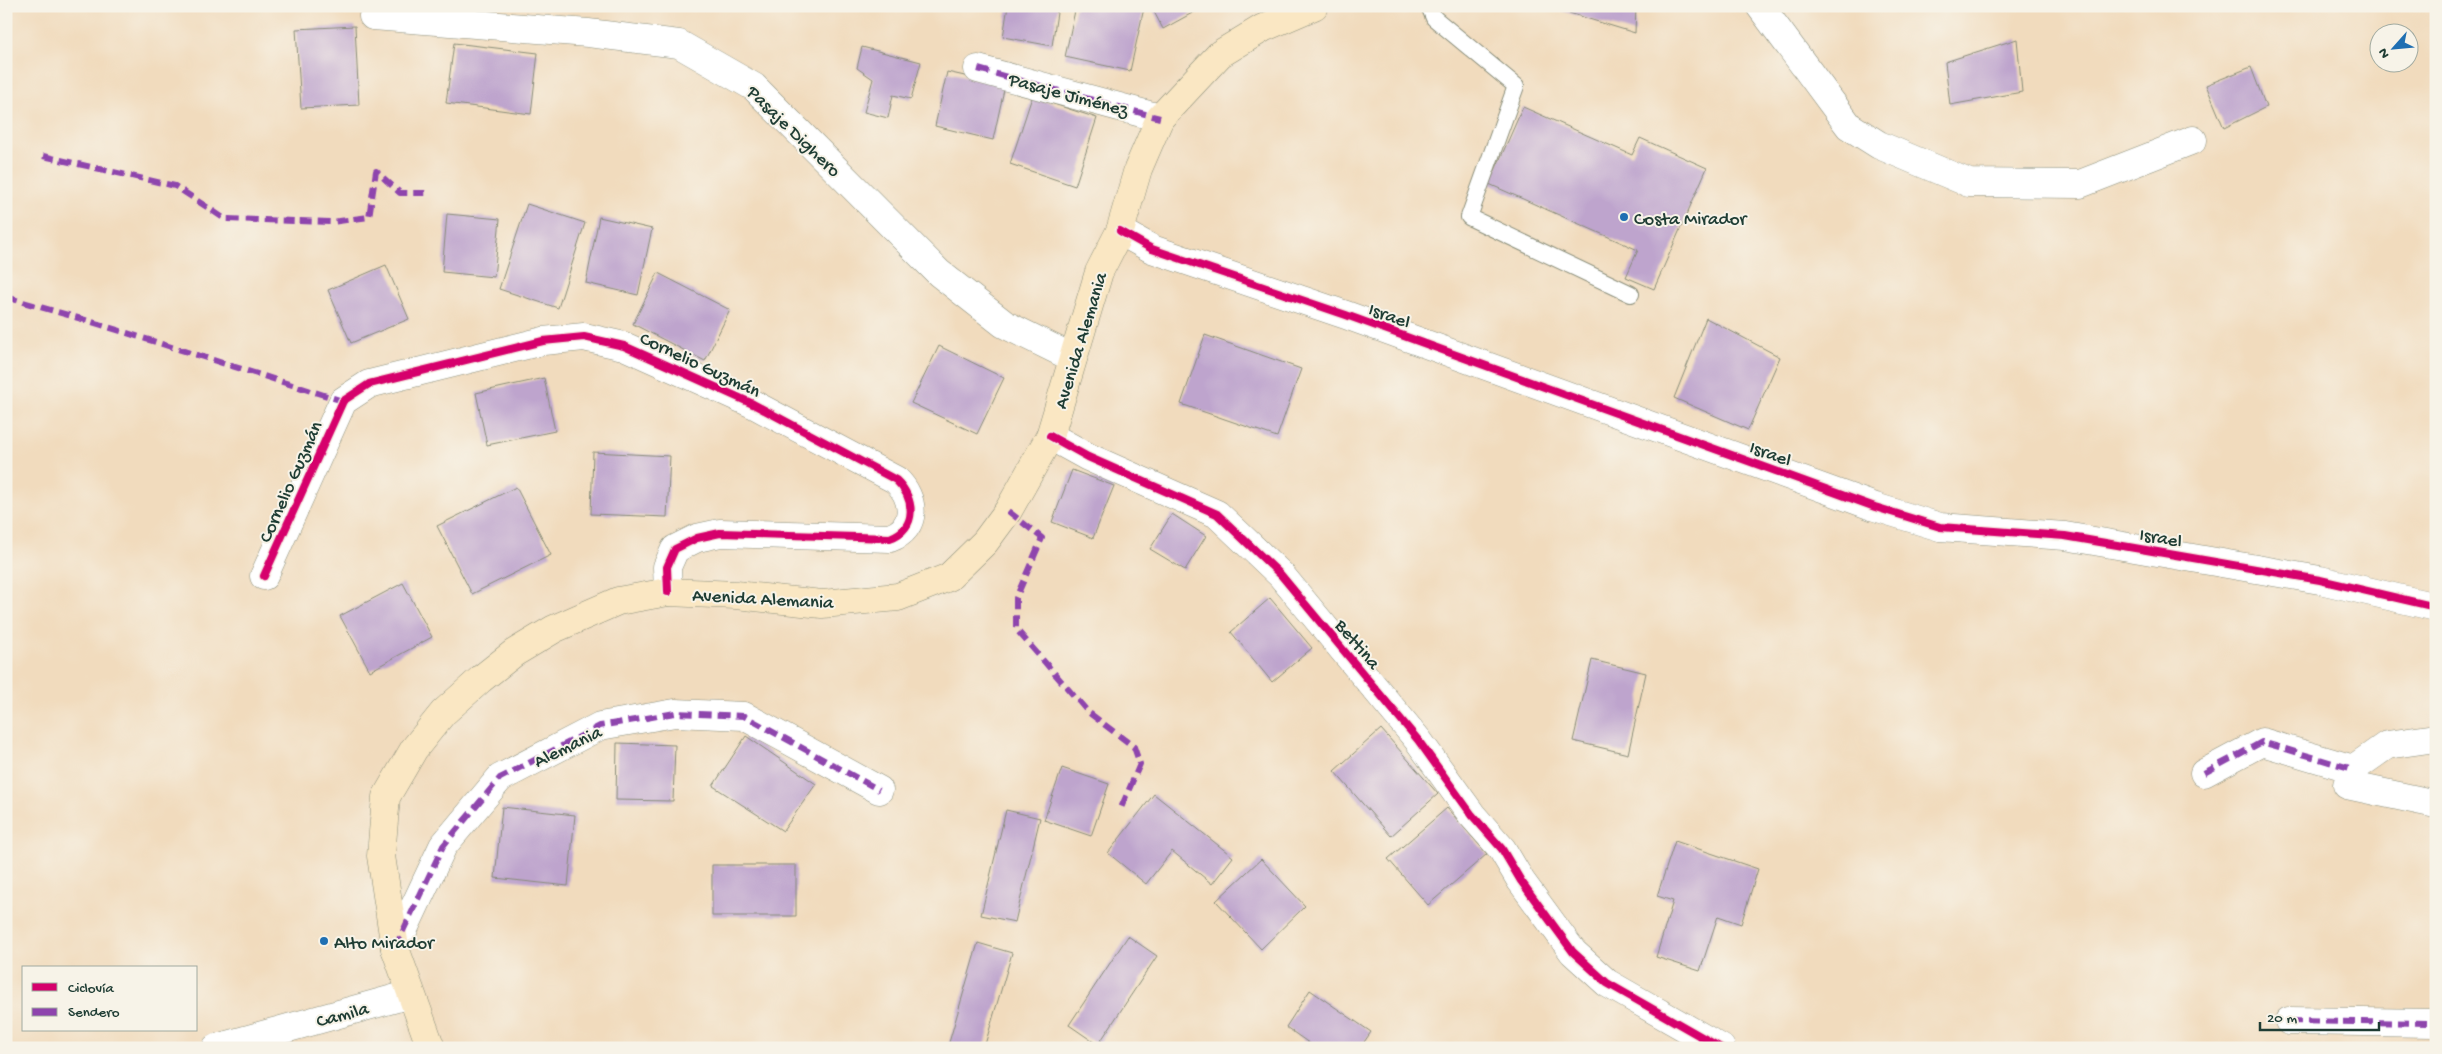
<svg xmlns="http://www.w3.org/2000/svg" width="2442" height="1054" viewBox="0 0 2442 1054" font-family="'Gochi Hand',sans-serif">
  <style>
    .building { fill: #bea4cd }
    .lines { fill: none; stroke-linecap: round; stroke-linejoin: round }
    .lane-casing { stroke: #888c78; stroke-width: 18 }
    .street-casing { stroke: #888c78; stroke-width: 29 }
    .secondary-casing { stroke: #888c78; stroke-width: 29 }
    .lane { stroke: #fff; stroke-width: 16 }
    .street { stroke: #fff; stroke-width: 28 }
    .secondary { stroke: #fae7c3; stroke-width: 28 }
    .quiet { stroke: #8e44ad; stroke-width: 6; stroke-dasharray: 12 6; stroke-linecap: butt }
    .cycleway-casing { stroke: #f7f3e8; stroke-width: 11 }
    .cycleway { stroke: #d6006c; stroke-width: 8 }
    .poi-dot { fill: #1f6fb2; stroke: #f7f3e8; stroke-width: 2 }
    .labels { text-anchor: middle; stroke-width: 4; stroke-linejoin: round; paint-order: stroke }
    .street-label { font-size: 19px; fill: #1f3d34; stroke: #f7f3e8 }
    .poi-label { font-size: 19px; fill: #1f3d34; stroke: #f7f3e8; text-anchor: start }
  </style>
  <rect width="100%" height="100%" fill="#f7f3e8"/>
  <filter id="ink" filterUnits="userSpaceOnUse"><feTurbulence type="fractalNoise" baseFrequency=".02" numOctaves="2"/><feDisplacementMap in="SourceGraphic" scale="10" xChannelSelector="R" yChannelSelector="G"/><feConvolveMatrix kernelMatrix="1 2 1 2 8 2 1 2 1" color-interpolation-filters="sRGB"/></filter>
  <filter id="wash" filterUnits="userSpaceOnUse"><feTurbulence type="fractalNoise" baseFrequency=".0096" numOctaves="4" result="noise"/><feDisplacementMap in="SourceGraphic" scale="20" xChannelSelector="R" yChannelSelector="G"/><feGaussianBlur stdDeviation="1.12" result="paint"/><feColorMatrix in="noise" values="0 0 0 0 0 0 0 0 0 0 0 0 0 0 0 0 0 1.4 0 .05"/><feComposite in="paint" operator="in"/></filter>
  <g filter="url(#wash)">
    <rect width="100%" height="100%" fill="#f1dbbd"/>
    <g id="blocks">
      <path class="building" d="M1008 6H1058L1052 46 1003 37Z
        M1076 6 1144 8 1130 71 1065 57Z
        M1151 6H1205L1163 29Z
        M1557 6H1636L1635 33 1556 9Z
        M355 26 359 105 301 108 296 29Z
        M2017 39 2022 92 1950 105 1945 62Z
        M454 43 538 53 531 114 446 103Z
        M862 47 921 62 911 99 893 95 888 118 864 112 873 79 857 68Z
        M2251 67 2266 107 2224 128 2206 85Z
        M947 72 1005 85 993 140 935 126Z
        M1032 97 1097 118 1075 186 1010 164Z
        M1523 107 1632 155 1640 138 1707 168 1654 289 1626 277 1638 250 1489 184Z
        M527 204 585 223 558 308 499 289Z
        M447 214 500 219 494 277 442 272Z
        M599 217 652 229 638 295 586 283Z
        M386 265 409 319 351 343 328 290Z
        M658 273 730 310 705 361 633 324Z
        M1706 318 1780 357 1748 430 1674 398Z
        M1205 335 1301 369 1277 437 1181 404Z
        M939 346 1004 378 977 434 911 403Z
        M544 378 555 431 487 445 476 393Z
        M593 452 670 456 667 517 591 514Z
        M1072 470 1114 486 1093 538 1052 522Z
        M516 487 551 555 472 594 437 526Z
        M1172 514 1206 536 1185 570 1150 549Z
        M403 583 432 637 370 671 340 616Z
        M1270 598 1312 648 1272 682 1231 632Z
        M1592 660 1646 673 1628 754 1573 741Z
        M1381 729 1438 794 1391 836 1334 771Z
        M746 736 816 784 783 831 713 786Z
        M617 743 675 745 673 801 616 800Z
        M1062 768 1109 784 1091 836 1044 820Z
        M1154 794 1233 857 1212 884 1172 851 1146 884 1108 853Z
        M502 807 575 815 568 886 495 878Z
        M1447 808 1487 854 1428 905 1388 859Z
        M1006 810 1040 818 1015 922 981 915Z
        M1675 841 1758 869 1741 924 1718 916 1700 971 1656 957 1673 901 1657 896Z
        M1261 859 1305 906 1261 949 1216 901Z
        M712 865H796V916H712Z
        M1128 936 1157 956 1098 1045 1069 1025Z
        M978 943 1012 953 984 1048H956L948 1046Z
        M1310 990 1371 1032 1360 1048H1316L1286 1027Z"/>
    </g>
  </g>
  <g filter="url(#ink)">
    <use href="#blocks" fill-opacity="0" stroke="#888c78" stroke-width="1"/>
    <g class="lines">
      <defs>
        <path id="lane" d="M1429 6 1434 18 1516 86 1469 217 1631 294"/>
        <path id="street" d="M1760 6 1849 126 1879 145 1969 183 2080 184 2193 140
          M373 16 588 33 679 44 754 87 939 273 1004 324 1073 358
          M978 69 1160 118
          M1120 231 1152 249 1346 315 1875 507 1940 527 2065 536 2320 580 2436 607
          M1050 436 1088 457 1217 514 1281 575 1418 740 1472 815 1502 849 1521 881 1573 952 1607 983 1721 1048
          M264 576 343 401 369 384 543 341 584 337 624 346 753 404 896 480C915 498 918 528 890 538L720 533 697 538 675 549 667 567 668 592
          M2436 738 2387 745 2353 769 2347 785 2436 804
          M2204 773 2262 742 2353 769
          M395 948 443 846 500 778 600 726 675 713 744 716 879 790
          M2289 1021 2436 1023
          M216 1048 411 994"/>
        <path id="secondary" d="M431 1048 395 948 381 856 386 797 414 749 443 713 481 679 514 653 554 629 618 601 668 592 736 595 822 604 898 597 949 577 985 542 1008 511 1050 436 1099 272 1120 231 1138 169 1160 118 1220 54 1263 28 1314 6"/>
      </defs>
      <use href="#lane" class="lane-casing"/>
      <use href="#street" class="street-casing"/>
      <use href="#secondary" class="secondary-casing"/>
      <use href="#lane" class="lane"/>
      <use href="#street" class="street"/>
      <use href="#secondary" class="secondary"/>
      <path class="quiet" d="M978 69 1160 118
        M43 156 175 186 225 219 332 222 369 217 376 171 400 193H426
        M6 297 92 322 343 401
        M1008 511 1042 538 1016 598V629L1088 712 1134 747 1140 764 1121 808
        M2204 773 2262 742 2353 769
        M395 948 443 846 500 778 600 726 675 713 744 716 879 790
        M2289 1021 2436 1023"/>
      <defs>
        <path id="cycleway" d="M1120 231 1152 249 1346 315 1875 507 1940 527 2065 536 2320 580 2436 607
          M1050 436 1088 457 1217 514 1281 575 1418 740 1472 815 1502 849 1521 881 1573 952 1607 983 1721 1048
          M264 576 343 401 369 384 543 341 584 337 624 346 753 404 896 480C915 498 918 528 890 538L720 533 697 538 675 549 667 567 668 592"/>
      </defs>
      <use href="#cycleway" class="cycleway-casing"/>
      <use href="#cycleway" class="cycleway"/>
    </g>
  </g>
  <g class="poi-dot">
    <circle cx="1624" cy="217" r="5"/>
    <circle cx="324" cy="941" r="5"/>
  </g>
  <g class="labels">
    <g class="street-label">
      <text transform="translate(1069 93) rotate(15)" y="7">Pasaje Jiménez</text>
      <text transform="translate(795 130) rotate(44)" y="7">Pasaje Dighero</text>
      <text transform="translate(1390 314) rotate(20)" y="7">Israel</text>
      <text transform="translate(1079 340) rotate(-73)" y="7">Avenida Alemania</text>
      <text transform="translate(701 363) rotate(25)" y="7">Cornelio Guzmán</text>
      <text transform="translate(1771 452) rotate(20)" y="7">Israel</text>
      <text transform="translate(289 481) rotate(-66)" y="7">Cornelio Guzmán</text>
      <text transform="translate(2161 536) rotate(10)" y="7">Israel</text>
      <text transform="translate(763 597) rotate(3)" y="7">Avenida Alemania</text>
      <text transform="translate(1359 643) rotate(50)" y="7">Bettina</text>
      <text transform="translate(567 745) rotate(-26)" y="7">Alemania</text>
      <text transform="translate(342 1013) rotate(-15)" y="7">Camila</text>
    </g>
    <g class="poi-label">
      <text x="1634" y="224">Costa Mirador</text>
      <text x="334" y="948">Alto Mirador</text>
    </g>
  </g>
  <rect width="2442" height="1054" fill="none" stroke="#f7f3e8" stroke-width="25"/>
  <rect x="22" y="966" width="175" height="65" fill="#f7f3e8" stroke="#a1aaa0"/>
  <rect x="32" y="983" width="25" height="8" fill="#d6006c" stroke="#a1aaa0"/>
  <text x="68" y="992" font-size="15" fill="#1f3d34">Ciclovía</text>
  <rect x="32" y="1008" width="25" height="8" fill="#8e44ad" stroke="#a1aaa0"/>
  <text x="68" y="1016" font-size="15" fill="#1f3d34">Sendero</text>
  <g transform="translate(2394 48) rotate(243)"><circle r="24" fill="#f7f3e8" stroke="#a1aaa0"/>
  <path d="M0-4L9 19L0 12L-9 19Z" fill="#1f6fb2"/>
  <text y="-8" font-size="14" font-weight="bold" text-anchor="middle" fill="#1f3d34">N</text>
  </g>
  <path d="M2260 1022v8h119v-8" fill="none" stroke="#1f3d34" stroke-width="2.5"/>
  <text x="2267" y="1022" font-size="15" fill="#1f3d34" stroke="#f7f3e8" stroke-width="4" paint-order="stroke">20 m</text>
</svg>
